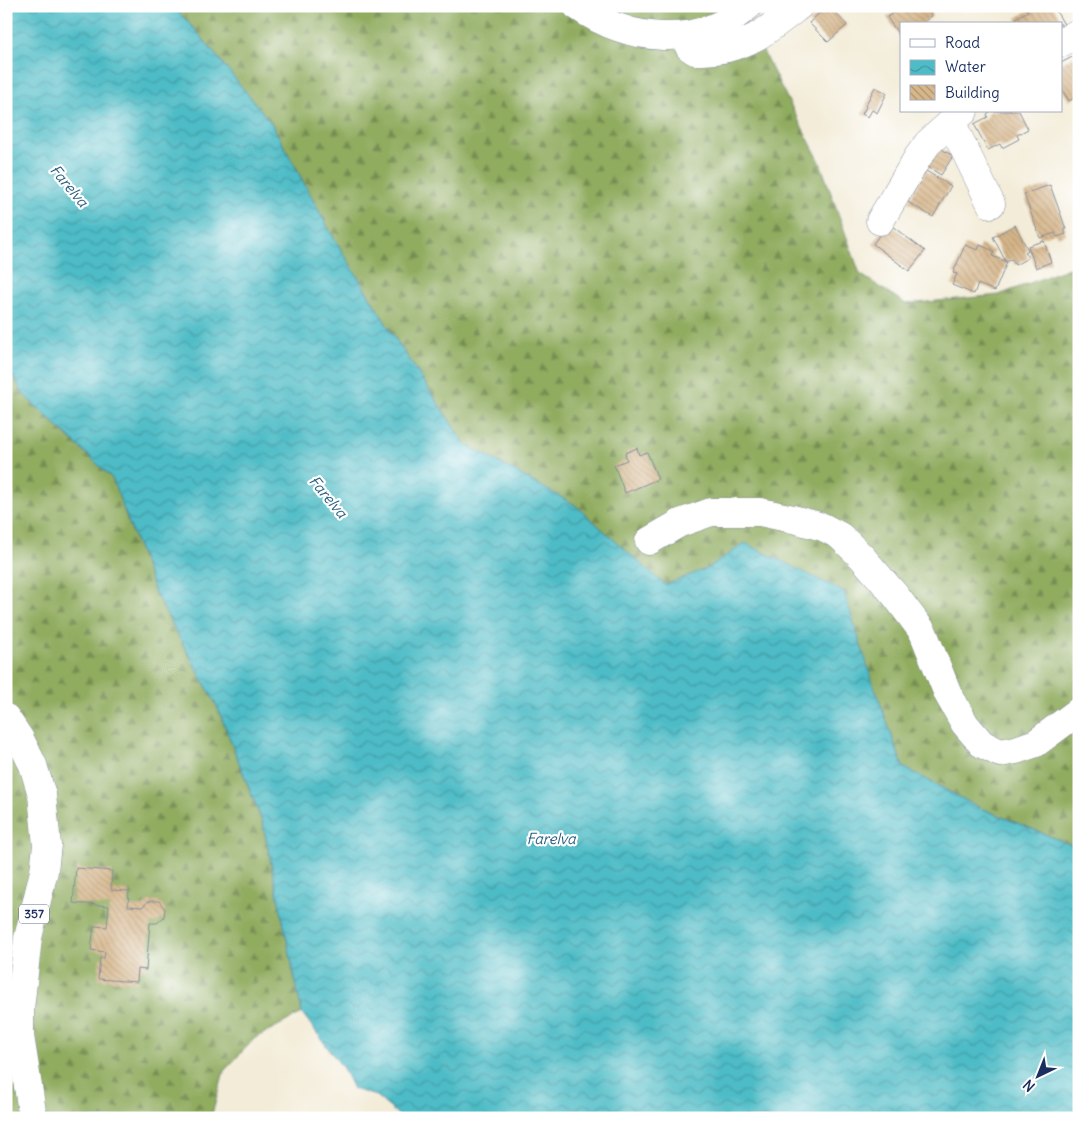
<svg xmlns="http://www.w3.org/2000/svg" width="1085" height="1124" viewBox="0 0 1085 1124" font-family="Delius,sans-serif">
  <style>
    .forest { fill: url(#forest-firs); stroke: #566e5e }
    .water { fill: url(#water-waves); stroke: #347692 }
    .building { fill: url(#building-back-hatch) }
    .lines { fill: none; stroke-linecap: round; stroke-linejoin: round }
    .minor-casing { stroke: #878e9b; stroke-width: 29 }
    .major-casing { stroke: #878e9b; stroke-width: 29 }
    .minor { stroke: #fff; stroke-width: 28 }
    .major { stroke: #fff; stroke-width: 28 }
    .labels { text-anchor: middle; stroke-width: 4.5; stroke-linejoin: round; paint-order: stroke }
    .shield { fill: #fff; stroke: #5f6d8e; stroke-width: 1 }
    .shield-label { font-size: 12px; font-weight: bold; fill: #1b2f5e }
    .water-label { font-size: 15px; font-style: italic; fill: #2d6082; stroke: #fff }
  </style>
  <defs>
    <pattern id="forest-firs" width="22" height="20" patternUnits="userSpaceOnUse" patternTransform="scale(1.25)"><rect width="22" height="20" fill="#90ac5f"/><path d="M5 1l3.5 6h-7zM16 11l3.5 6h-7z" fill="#758c52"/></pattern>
    <pattern id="water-waves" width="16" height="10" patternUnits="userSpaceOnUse" patternTransform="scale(1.25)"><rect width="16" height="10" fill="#4ebcc6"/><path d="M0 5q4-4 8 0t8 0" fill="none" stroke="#4099a4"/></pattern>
    <pattern id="building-back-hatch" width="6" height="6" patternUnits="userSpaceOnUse" patternTransform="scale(1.25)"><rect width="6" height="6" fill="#d7b689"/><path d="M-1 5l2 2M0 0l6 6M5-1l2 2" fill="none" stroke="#ae9473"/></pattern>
  </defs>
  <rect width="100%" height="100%" fill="#fff"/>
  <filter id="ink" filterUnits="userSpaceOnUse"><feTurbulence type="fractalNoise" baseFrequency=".02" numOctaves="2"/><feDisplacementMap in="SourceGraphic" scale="10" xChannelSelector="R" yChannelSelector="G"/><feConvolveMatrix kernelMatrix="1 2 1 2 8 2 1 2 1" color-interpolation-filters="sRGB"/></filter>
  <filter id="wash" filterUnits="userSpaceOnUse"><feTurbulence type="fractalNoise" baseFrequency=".0096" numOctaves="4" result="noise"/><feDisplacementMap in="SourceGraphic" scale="20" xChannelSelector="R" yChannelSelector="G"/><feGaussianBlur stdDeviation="1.12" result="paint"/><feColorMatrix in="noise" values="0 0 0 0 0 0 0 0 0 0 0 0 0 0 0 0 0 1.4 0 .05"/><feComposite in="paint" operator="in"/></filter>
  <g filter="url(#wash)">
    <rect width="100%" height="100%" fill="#f3ecd8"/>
    <path class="forest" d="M173 6H733L760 46 819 160 860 274 906 304 999 295 1079 264V854L1074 846 978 807 903 767 874 686 746 543 708 568 665 586 575 505 465 444 395 338 331 233 272 124 197 32Z
      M6 364 24 395 112 478 156 595 217 706 263 824 302 1013 255 1038 224 1071 211 1118H6Z"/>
    <path class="water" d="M6 6H173L197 32 272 124 331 233 395 338 465 444 575 505 665 585 708 568 745 543 844 592 874 686 903 767 978 807 1074 846 1079 854V1118H402L376 1096 353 1089 343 1068 302 1013 263 824 217 706 156 595 112 478 24 395 6 364Z"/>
    <g id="blocks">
      <path class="building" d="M827 6H829L847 25 828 42 809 23Z
        M899 6H926L932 16 921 24H901L900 37 887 17 895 12 893 10Z
        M1030 6H1053L1068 31 1061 35V24H1020L1016 18 1028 11 1026 9Z
        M1074 56 1079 65V95L1069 101 1061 88V63Z
        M875 87 887 93 877 113 872 110 868 117 862 114 866 107 865 106Z
        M991 111H1019L1028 129 1017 135 1019 139 1002 148 1000 144 988 150 974 124 988 117 987 114Z
        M933 144 953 156 941 175 921 163Z
        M926 171 951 186 933 217 908 202Z
        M1050 185 1066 229H1064L1066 234 1057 237 1055 233 1040 238 1024 194Z
        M888 223 925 251 909 271 873 244Z
        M1015 225 1028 250 1025 252 1028 258 1015 265 1012 259 1006 262 993 237Z
        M1044 241 1051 262 1036 268 1028 246Z
        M965 245 978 250 980 245 994 251 992 256 1007 262 995 291 978 284 974 294 952 285 957 274 953 273Z
        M637 448 639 455 647 452 658 479 625 493 614 465 627 460 625 453Z
        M76 868 112 871 111 890 129 891 128 906 142 907 149 901H159L165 909 164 917 157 923H150L146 970 138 969 137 982 98 979 100 958H104L105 952 91 950 94 926 107 927 109 906 73 903Z"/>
    </g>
  </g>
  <g filter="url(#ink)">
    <use href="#blocks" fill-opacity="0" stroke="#878e9b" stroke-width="1"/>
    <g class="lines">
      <defs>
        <path id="minor" d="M577 6C629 42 697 50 748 6
          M685 36 689 47 695 51C741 53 764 33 799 6
          M1061 43 1079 32
          M951 122 991 204
          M880 221 918 157 928 143 964 111
          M649 541 680 523 711 512H760L793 519 823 527 840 536 861 556 895 595 923 632 948 694 965 724 982 744 1000 753 1016 750 1036 743 1079 711"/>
        <path id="major" d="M6 718 20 739 33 765 42 795 47 845 44 871 28 938 20 1009V1036L33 1118"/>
      </defs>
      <use href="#minor" class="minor-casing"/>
      <use href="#major" class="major-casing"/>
      <use href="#minor" class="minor"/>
      <use href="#major" class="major"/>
    </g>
  </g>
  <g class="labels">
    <rect class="shield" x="19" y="904.5" width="30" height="19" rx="4"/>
    <g class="shield-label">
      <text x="34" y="918">357</text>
    </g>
    <g class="water-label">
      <text transform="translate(69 186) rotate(50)" y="5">Farelva</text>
      <text transform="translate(328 497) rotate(50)" y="5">Farelva</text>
      <text x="551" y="844">Farelva</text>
    </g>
  </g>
  <rect width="1085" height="1124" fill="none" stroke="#fff" stroke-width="25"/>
  <rect x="900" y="22" width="162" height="90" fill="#ffffff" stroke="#a4acbf"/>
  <rect x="910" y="39" width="25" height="8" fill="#ffffff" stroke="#a4acbf"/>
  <text x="945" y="48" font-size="15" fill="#1b2f5e">Road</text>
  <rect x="910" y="60" width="25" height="15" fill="url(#water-waves)" stroke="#a4acbf"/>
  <text x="945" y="72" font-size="15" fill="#1b2f5e">Water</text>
  <rect x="910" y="85" width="25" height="15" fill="url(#building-back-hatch)" stroke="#a4acbf"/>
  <text x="945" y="98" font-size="15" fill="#1b2f5e">Building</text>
  <g transform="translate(1038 1076) rotate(223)" stroke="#ffffff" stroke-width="4" paint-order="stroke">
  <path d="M0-4L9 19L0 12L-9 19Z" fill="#1b2f5e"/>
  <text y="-8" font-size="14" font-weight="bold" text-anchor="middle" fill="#1b2f5e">N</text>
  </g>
</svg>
